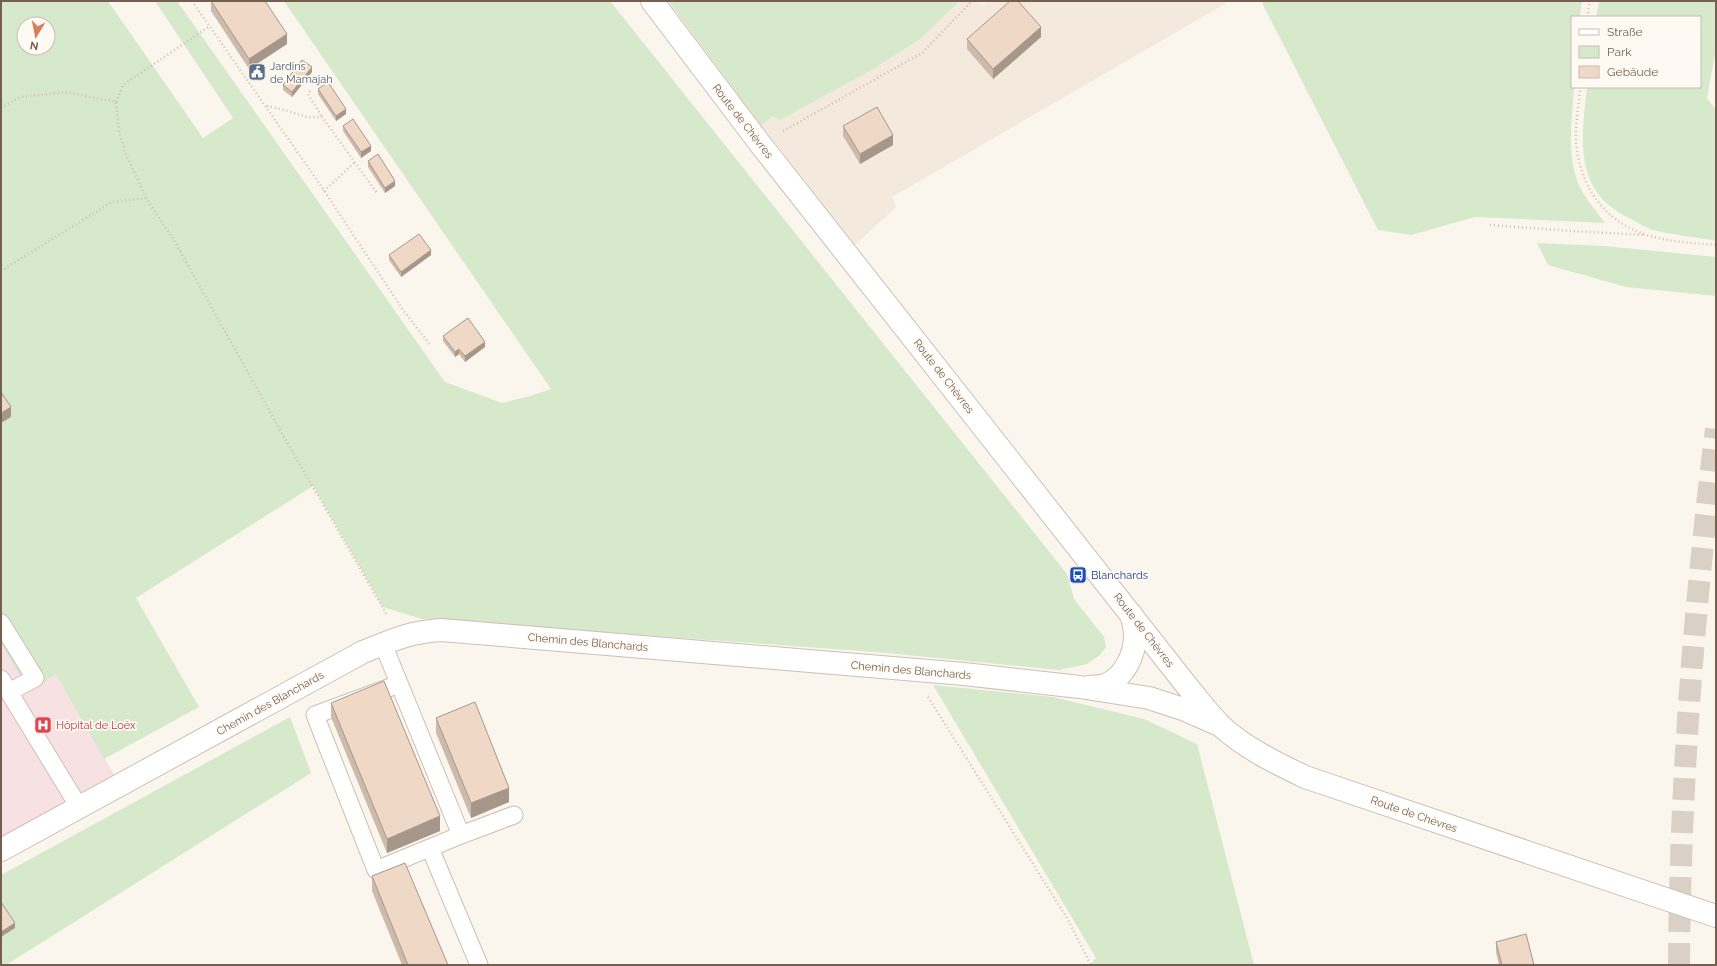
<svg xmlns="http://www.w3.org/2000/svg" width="1717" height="966" viewBox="0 0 1717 966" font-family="Raleway,sans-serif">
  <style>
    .residential { fill: #f3e9dc }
    .medical { fill: #f8e1e3 }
    .green { fill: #d6e9cb; fill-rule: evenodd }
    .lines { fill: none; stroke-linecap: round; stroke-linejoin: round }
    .motorway-tunnel { stroke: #dad0c6; stroke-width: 22; stroke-dasharray: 22 11; stroke-linecap: butt }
    .service-casing { stroke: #cdbfb3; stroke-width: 19 }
    .minor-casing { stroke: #cdbfb3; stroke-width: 24 }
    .path { stroke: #d4bba9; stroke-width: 2.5; stroke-dasharray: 1 3; stroke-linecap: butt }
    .service { stroke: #fff; stroke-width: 17 }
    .minor { stroke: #fff; stroke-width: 22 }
    .wall { fill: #cebaaa }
    .shaded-wall { fill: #a7978b }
    .building { fill: #efd8c6; stroke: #a7978b }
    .labels { text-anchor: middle; stroke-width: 3.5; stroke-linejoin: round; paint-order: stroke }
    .service-label { font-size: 11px; fill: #4e5e75; stroke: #fefaf3; text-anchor: start }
    .street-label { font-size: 11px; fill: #765f51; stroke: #fefaf3 }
    .transit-label { font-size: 11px; fill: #164399; stroke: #fefaf3; text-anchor: start }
    .health-label { font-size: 11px; fill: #be3a42; stroke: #fefaf3; text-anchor: start }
  </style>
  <rect width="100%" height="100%" fill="#fbf6ed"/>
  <path class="residential" d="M960 1H976L984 5 988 1H1230L892 197 896 207 855 245 761 125 773 116 780 120 870 71 920 39Z"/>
  <path class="medical" d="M1 644 29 690 56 673 120 785 1 850Z"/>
  <path class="green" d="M1 1H108L203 138 233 118 155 1H177L445 382 502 403 530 396 551 389 284 1H610L1067 574 1074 599 1104 637 1106 647 1100 655 1087 664 1059 670 887 653 422 619 383 607 313 486 136 598 199 707 104 759 56 674 29 691 1 644ZM24 24H48V48H24Z
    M668 1H960L920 39 870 71 780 120 773 116 761 125Z
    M1261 1H1582L1580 17H1572V87H1574C1572 121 1565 162 1583 193 1589 203 1598 213 1605 223L1475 217 1411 235 1378 230Z
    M1599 1H1716V49L1707 98 1716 110V241C1695 237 1673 235 1653 230 1645 227 1638 223 1631 219 1573 192 1581 141 1587 87H1700V17H1596Z
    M1537 243 1604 246 1716 257V296L1626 287 1548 265Z
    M933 685 1053 697 1144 719 1197 744 1254 965H1090L1096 958Z
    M290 717 311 773 6 965H1V937L14 928 1 907V875Z"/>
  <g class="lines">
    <path class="motorway-tunnel" d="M1679 965C1680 785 1694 607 1716 429"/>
    <defs>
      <path id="service" d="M1 623 35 678 9 692
        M383 644 461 835 514 815
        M1 679 79 807
        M399 684 315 715 376 870 461 835
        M430 848 479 965"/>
      <path id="minor" d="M652 1 761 145 1187 686C1198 699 1209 714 1221 726 1245 748 1276 763 1305 777L1716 916
        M1089 687C1094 686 1100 687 1105 685 1124 678 1135 655 1135 635 1135 628 1133 621 1131 614
        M1 850 363 652C393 640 409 632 441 630L964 674 1080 687 1149 698 1183 709 1217 724"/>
    </defs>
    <use href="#service" class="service-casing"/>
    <use href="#minor" class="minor-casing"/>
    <path class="path" d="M192 1 319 183 403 310 431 346
      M1587 17 1590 1
      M1580 87C1579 105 1575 124 1576 142 1580 186 1603 221 1647 235 1669 242 1693 243 1716 245
      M310 91 308 94 322 117
      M116 102 123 85 210 26
      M267 106 285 110 307 117H322L377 193
      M1 108 20 97 66 92 116 102 119 132 126 154 146 198 175 242 288 444 387 615
      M783 131 922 53 972 1
      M324 191 355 162
      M1490 225 1571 231 1645 235
      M1 271 112 202 146 198
      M928 697 1067 918 1091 965"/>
    <use href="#service" class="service"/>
    <use href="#minor" class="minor"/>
  </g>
  <path class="wall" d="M211 1 287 44 249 69 211 11Z
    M1041 37 993 79 967 49V39Z
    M312 72 292 97 283 90V85Z
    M318 89 346 114 336 121 318 94Z
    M343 126 371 151 361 158 343 131Z
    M843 126 893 145 860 164 843 136Z
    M368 161 395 186 385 193 368 167Z
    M389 255H431L401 277 389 260Z
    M443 336 485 347 465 362 459 354 455 357 443 341Z
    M331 703 440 831 387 853 331 717Z
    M436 718 509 802 471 818 436 733Z
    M372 876 448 965H402L372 891Z
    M1496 942 1534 965H1499L1496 952Z"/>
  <path class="shaded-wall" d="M1041 27V37L993 79V69Z
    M287 34V44L249 69V59Z
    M312 67V72L292 97V92Z
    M346 109V114L336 121V116Z
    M893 135V145L860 164V154Z
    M371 146V151L361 158V152Z
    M395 181V186L385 193V188Z
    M431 250V255L401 277V272Z
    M485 342V347L465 362V356Z
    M459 349V354L455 357V352Z
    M11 407V417L1 423V413Z
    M509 788V802L471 818V803Z
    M440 816V831L387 853V839Z
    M15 923V928L1 937V932Z"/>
  <path class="building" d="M211 1H265L287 34 249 59Z
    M1010 1H1018L1041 27 993 69 967 39Z
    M302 60 312 67 292 92 283 85Z
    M328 82 346 109 336 116 318 89Z
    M877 107 893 135 860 154 843 126Z
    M353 119 371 146 361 152 343 126Z
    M378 154 395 181 385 188 368 161Z
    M419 234 431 250 401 272 389 255Z
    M468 318 485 342 465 356 459 349 455 352 443 336Z
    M1 392 11 407 1 413Z
    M384 681 440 816 387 839 331 703Z
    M475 702 509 788 471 803 436 718Z
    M405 863 448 965H408L372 876Z
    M1 902 15 923 1 932Z
    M1526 934 1534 965H1502L1496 942Z"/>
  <defs>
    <symbol id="civic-square" viewBox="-11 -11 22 22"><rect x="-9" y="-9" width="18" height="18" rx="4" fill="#5c6f8a" stroke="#fefaf3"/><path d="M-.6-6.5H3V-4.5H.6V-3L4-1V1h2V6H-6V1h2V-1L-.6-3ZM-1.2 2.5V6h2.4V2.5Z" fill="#fff"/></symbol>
    <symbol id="bus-square" viewBox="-11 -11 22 22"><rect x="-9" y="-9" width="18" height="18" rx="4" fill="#1a4fb4" stroke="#fefaf3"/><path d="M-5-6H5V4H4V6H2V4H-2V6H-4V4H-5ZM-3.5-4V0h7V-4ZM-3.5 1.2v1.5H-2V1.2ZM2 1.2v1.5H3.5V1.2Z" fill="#fff"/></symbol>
    <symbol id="hospital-square" viewBox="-11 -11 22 22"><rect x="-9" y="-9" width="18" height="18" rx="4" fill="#e0444e" stroke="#fefaf3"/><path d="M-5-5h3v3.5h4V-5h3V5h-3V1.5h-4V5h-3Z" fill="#fff"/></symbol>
  </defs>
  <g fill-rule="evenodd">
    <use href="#civic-square" x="247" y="62" width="20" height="20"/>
    <use href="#bus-square" x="1068" y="565" width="20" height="20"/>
    <use href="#hospital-square" x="33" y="715" width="20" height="20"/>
  </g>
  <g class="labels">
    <g class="service-label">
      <text x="270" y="70">Jardins<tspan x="270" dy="13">de Mamajah</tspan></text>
    </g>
    <g class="street-label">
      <text transform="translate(743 121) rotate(52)" y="4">Route de Chèvres</text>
      <text transform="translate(944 376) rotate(52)" y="4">Route de Chèvres</text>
      <text transform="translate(1144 630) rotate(52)" y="4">Route de Chèvres</text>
      <text transform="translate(588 642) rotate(5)" y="4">Chemin des Blanchards</text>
      <text transform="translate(911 670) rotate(5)" y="4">Chemin des Blanchards</text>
      <text transform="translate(270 703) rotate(-29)" y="4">Chemin des Blanchards</text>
      <text transform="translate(1414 814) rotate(19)" y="4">Route de Chèvres</text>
    </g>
    <g class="transit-label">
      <text x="1091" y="579">Blanchards</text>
    </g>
    <g class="health-label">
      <text x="56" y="729">Hôpital de Loëx</text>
    </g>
  </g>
  <rect width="1717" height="966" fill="none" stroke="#765f51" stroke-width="4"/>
  <rect x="1571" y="16" width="130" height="72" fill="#fefaf3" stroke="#c8bcb2"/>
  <rect x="1579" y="29" width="20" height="6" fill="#ffffff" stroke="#c8bcb2"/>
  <text x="1607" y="36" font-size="12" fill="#765f51">Straße</text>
  <rect x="1579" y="46" width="20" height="12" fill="#d6e9cb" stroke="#c8bcb2"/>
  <text x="1607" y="56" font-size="12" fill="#765f51">Park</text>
  <rect x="1579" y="66" width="20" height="12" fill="#efd8c6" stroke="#c8bcb2"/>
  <text x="1607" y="76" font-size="12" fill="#765f51">Gebäude</text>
  <g transform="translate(36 36) rotate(190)"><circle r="19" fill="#fefaf3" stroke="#c8bcb2"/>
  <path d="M0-3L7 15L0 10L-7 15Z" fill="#da7d5d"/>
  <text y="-6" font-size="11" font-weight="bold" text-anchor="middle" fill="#765f51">N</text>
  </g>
</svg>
